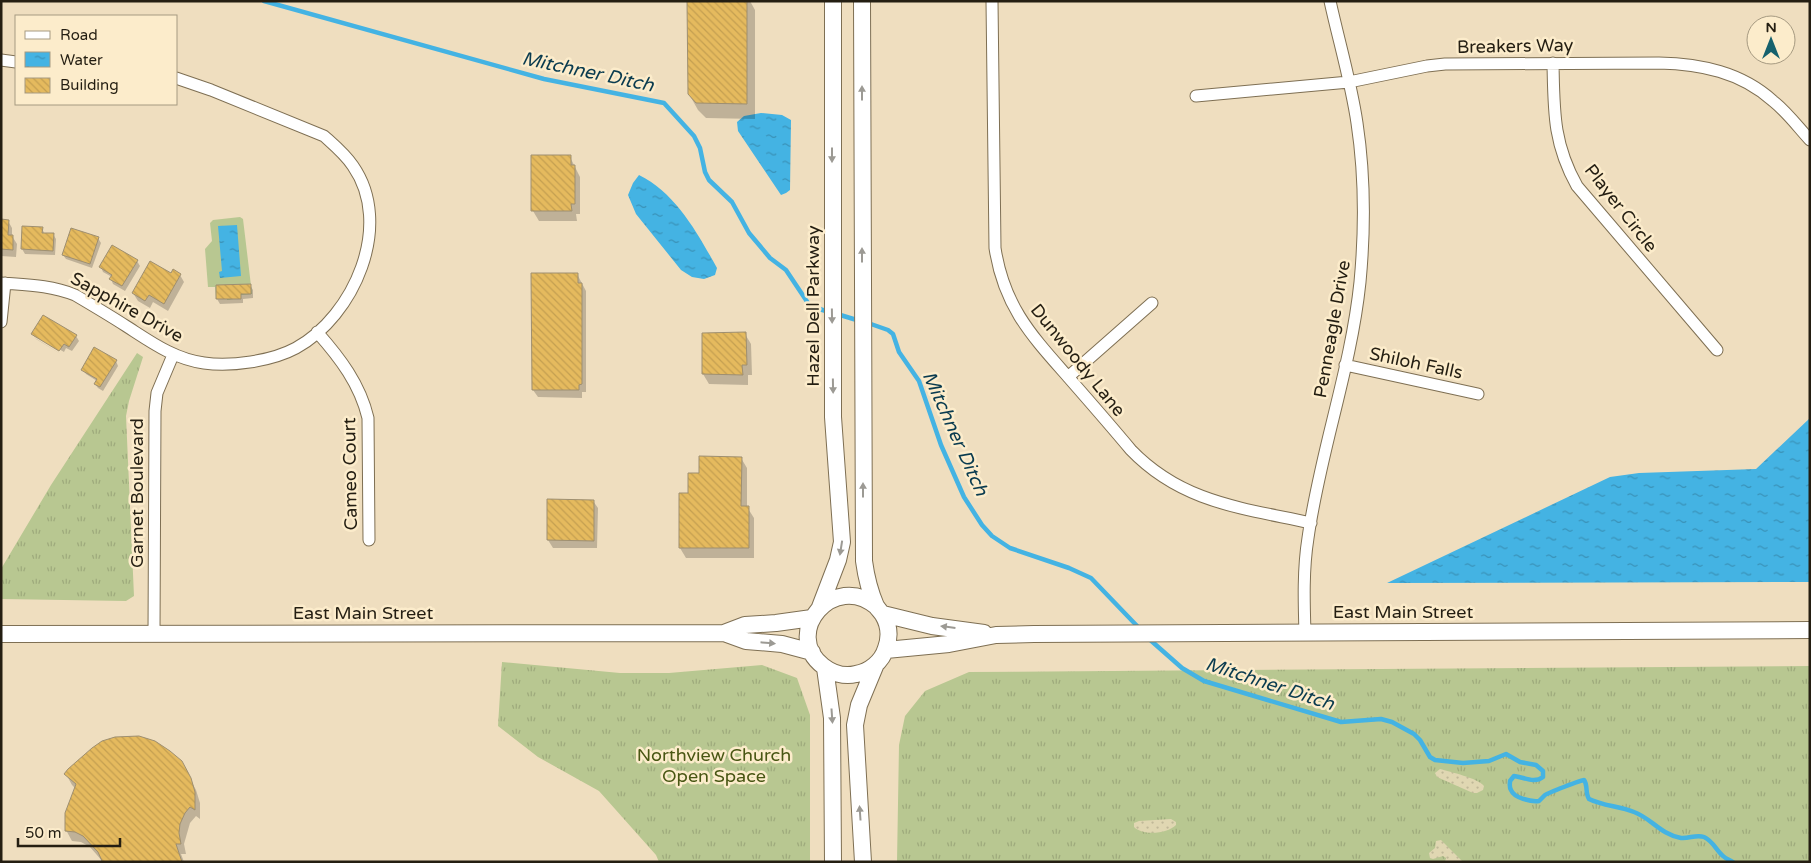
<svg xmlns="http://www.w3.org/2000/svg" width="1811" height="863" viewBox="0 0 1811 863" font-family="'Varela Round',sans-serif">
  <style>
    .grass { fill: url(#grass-tufts) }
    .sand { fill: url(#sand-dots) }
    .garden { fill: #b8c791 }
    .water { fill: url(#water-ripples) }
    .shadow { fill: #0003 }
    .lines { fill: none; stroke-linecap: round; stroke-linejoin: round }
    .stream { stroke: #44b3e3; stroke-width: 4.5 }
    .building { fill: url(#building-back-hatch); stroke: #9e8f71 }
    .minor-casing { stroke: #7e6f53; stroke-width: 13 }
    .secondary-casing { stroke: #7e6f53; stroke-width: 18 }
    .minor { stroke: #fff; stroke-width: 11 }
    .secondary { stroke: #fff; stroke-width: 16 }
    .oneway { fill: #9c9a94 }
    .labels { text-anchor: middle; stroke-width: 5; stroke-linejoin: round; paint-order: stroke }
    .street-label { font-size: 18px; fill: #241e12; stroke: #fceccb }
    .park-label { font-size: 18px; fill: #485613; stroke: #fceccb }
    .water-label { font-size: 19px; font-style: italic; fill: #0a3b4f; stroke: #fceccb }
  </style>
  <defs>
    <pattern id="grass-tufts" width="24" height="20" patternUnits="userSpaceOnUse" patternTransform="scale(1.25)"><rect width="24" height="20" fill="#b8c791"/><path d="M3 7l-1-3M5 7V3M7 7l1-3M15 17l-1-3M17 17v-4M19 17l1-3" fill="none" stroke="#9eaa7c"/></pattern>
    <pattern id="sand-dots" width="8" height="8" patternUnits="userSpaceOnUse" patternTransform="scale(1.25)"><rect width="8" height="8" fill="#e0d7b2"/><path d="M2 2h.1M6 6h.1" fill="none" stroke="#c0b898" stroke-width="1.8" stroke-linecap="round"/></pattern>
    <pattern id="water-ripples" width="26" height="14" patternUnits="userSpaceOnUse" patternTransform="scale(1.25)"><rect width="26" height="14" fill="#44b3e3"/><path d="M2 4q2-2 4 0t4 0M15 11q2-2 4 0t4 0" fill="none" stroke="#3991b7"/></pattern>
    <pattern id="building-back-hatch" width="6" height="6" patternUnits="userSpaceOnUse" patternTransform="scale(1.25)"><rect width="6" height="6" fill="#e5ba5e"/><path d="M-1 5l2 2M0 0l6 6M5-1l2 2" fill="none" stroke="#c49f51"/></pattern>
  </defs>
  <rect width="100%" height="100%" fill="#efdebf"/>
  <path class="grass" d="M137 353 143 357 129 401 126 416 134 596 126 601 1 599V569L51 485Z
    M502 662 620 673H669L762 665 797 678 810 715V862H659L656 855 599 791 538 757 498 726Z
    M1810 666V862H897L899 745 905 716 925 691 969 672Z"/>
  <path class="sand" d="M1440 769C1450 772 1478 778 1484 786L1483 790 1477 793H1473L1437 777 1435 773Z
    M1171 819 1176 822V825C1167 834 1143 836 1134 827V823L1139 821Z
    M1441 840 1463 862H1445L1446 858 1443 856 1433 859 1430 858 1429 853 1435 848 1436 841Z"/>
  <path class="garden" d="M240 217 243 219 252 294 241 295V298L227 300V296L216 297 215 287H208L205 249 212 241 210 223 213 220Z"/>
  <path class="water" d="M761 113 782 115 791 120 790 190 786 193 781 195 738 131 737 122 744 116Z
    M639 175C676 193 698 234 717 268L715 275 704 279 692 277 681 270 636 214 628 195 633 183Z
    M237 225 241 276 220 278 219 272 222 271 218 226Z
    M1810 418V582L1387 583 1610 477 1639 473 1756 469Z"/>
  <path class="shadow" d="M688 1H750L755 10V119L706 118 698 110 689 94Z
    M570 157 580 177V214H576L577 221H539L533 211Z
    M1 220 8 221 12 228V236L17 244 16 257 1 256Z
    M23 228 42 229 45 234H53L56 239 55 255 25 254 22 249Z
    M98 238 101 243 92 268 66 259 63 255Z
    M137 261 140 266 125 291 113 284 111 279 112 277 103 272 101 267Z
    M577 274 586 291V392H582V398L538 397 533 390Z
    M171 275H180L184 282 168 311 153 302 150 308 138 301 133 293Z
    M250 285 253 290V298L243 299V303L220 304 217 299Z
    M33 334 76 336 79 341 72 351 66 348 64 352 35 335V338L62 355 36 339Z
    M745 334 751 344 752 375H748V385L709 384 703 374Z
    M116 361 118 366 103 391 98 388 95 384 97 381 86 374 83 370Z
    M741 458 747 468V507L754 518V558H686L680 548 689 494 701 475Z
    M593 501 598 508 597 548H553L548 540Z
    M181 762 196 790 200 803V819L196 816 190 823 184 844 186 854H181L184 862H103L90 847 81 842 72 841 66 830 75 788 72 785 66 774Z"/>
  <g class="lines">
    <path class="stream" d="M264 1 544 79 664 103 694 136 700 148 705 172 709 180 732 202 749 233 770 258 786 270 810 306 829 312
      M837 314 860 321
      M868 323 888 330 893 334 899 352 919 381 941 445 964 497 982 525 992 536 1010 548 1069 568 1091 578 1139 628
      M1148 638 1182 668 1204 681 1341 722 1381 719 1392 722 1414 734 1420 740 1430 757 1435 760 1463 763 1489 761 1506 754 1520 762 1536 765 1543 771V777C1534 784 1524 777 1514 776L1510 781C1510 784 1509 787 1511 790 1514 798 1531 802 1539 801 1541 799 1543 797 1545 795 1548 793 1581 780 1584 780 1588 785 1585 793 1589 799 1603 806 1619 806 1634 812 1651 818 1660 834 1681 838 1689 839 1696 834 1704 837 1713 841 1716 850 1723 856 1726 859 1730 860 1733 862"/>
  </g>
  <path class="building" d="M687 1H747V104L696 103 688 94Z
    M531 155H571V165H575V204H571L572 211H531Z
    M1 219 9 220 8 235H13V250L1 249Z
    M22 226 43 227 42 233H54L53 251 21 249Z
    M71 228 99 237 90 264 62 255Z
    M112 245 138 260 122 286 109 279 112 275 99 267Z
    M150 261 171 273 173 269 181 274 164 304 149 295 145 301 132 293Z
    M531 273H578V283H582V384L579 385V390H532Z
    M251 284V294H241V299H216V285Z
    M43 315 77 335 69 347 64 344 59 351 31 334Z
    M746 332 747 365H742L743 375 702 374V333Z
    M94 347 117 360 100 387 94 384 97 379 81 370Z
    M699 456 742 457 741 506H749V548H679V493H688V473H699Z
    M547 499 594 500V541L547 540Z
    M139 736 155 741 170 751 182 761 191 778 195 792V810L190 807 185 813 180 824 179 833 181 844H176L182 862H100L102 861 98 852 83 836 75 832 65 831V813L76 784 64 774 68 769 92 748 102 741 115 737Z"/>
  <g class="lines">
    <defs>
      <path id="minor" d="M992 1 995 248C1004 307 1032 336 1069 378 1090 402 1111 426 1131 450 1182 503 1243 508 1311 523
        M1 60 16 62
        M1553 63C1554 111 1553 143 1577 186L1717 350
        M1196 96 1349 82 1427 66 1445 64 1659 63C1701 64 1741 72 1773 101 1787 112 1798 127 1810 140
        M1 283C27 285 50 285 75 295 92 305 109 315 126 326 151 342 174 359 204 363 231 367 272 361 296 348 354 316 394 225 353 166 345 154 334 145 324 136L211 90 176 78
        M1 322 5 283
        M317 332C340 358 360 384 368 418L369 540
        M1345 365 1478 394
        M1068 377 1152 303
        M1305 633C1304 602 1303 569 1308 538 1320 452 1351 369 1360 282 1365 229 1365 176 1357 123 1351 82 1339 42 1330 1
        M154 634 155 411 157 393 173 355"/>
      <path id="secondary" d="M862 1 864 561C866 576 870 592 876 606 878 609 881 612 883 615 889 625 890 637 886 648 882 662 869 672 856 674 844 677 832 673 823 666 781 633 834 570 877 607
        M820 607 838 560 842 542 833 417V1
        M883 614 932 626 984 633
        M724 633 745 625 776 623 812 618
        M1 634 724 633 746 641 782 644 812 652
        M886 650 949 644 996 635 1034 634 1810 630
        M825 668 832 718 833 862
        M863 862 855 725 859 705 876 664"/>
    </defs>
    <use href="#minor" class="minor-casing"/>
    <use href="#secondary" class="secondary-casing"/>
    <use href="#minor" class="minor"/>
    <use href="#secondary" class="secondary"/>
  </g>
  <defs><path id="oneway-solid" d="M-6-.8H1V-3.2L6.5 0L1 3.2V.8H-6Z" transform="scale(1.25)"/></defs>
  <g class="oneway">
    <use href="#oneway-solid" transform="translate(862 93) rotate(-90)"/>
    <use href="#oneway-solid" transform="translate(832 155) rotate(90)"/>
    <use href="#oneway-solid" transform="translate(862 255) rotate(-90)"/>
    <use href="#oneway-solid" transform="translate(832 316) rotate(89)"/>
    <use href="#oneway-solid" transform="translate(833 386) rotate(89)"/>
    <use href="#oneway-solid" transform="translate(863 490) rotate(-90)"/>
    <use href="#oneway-solid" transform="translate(841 548) rotate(99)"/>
    <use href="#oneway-solid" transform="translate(948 627) rotate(-173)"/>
    <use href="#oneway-solid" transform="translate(768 643) rotate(5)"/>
    <use href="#oneway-solid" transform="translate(832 716) rotate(86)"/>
    <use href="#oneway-solid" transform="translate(860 813) rotate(-94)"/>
  </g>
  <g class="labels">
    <g class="street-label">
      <text transform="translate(1515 46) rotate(-1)" y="6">Breakers Way</text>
      <text transform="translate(1621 208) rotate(52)" y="6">Player Circle</text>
      <text transform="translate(813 306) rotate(-90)" y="6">Hazel Dell Parkway</text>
      <text transform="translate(127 307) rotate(29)" y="6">Sapphire Drive</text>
      <text transform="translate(1332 329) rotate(-80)" y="6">Penneagle Drive</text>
      <text transform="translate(1078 360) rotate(51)" y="6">Dunwoody Lane</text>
      <text transform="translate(1416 363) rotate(12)" y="6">Shiloh Falls</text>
      <text transform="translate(350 474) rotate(-91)" y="6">Cameo Court</text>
      <text transform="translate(137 493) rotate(-90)" y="6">Garnet Boulevard</text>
      <text x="1403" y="618">East Main Street</text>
      <text x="363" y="619">East Main Street</text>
    </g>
    <g class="park-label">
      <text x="714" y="761">Northview Church<tspan x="714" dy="21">Open Space</tspan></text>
    </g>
    <g class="water-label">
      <text transform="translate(588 71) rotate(12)" y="7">Mitchner Ditch</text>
      <text transform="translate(956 433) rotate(66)" y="7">Mitchner Ditch</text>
      <text transform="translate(1270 683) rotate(18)" y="7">Mitchner Ditch</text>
    </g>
  </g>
  <rect width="1811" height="863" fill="none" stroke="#241e12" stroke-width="5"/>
  <rect x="15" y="15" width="162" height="90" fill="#fceccb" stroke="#a69a81"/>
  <rect x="25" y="31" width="25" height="8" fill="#ffffff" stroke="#a69a81"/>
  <text x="60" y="40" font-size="15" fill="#241e12">Road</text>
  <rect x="25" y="52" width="25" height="15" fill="url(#water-ripples)" stroke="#a69a81"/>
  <text x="60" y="65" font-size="15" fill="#241e12">Water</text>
  <rect x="25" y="78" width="25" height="15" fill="url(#building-back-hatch)" stroke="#a69a81"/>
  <text x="60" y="90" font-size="15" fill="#241e12">Building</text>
  <g transform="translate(1771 40)"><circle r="24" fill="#fceccb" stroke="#a69a81"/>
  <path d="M0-4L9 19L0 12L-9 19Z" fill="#16616d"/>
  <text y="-8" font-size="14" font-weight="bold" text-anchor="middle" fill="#241e12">N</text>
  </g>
  <path d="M18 838v8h102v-8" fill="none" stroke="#241e12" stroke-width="2.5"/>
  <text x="25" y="838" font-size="15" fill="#241e12" stroke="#fceccb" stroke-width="4" paint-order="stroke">50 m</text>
</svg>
